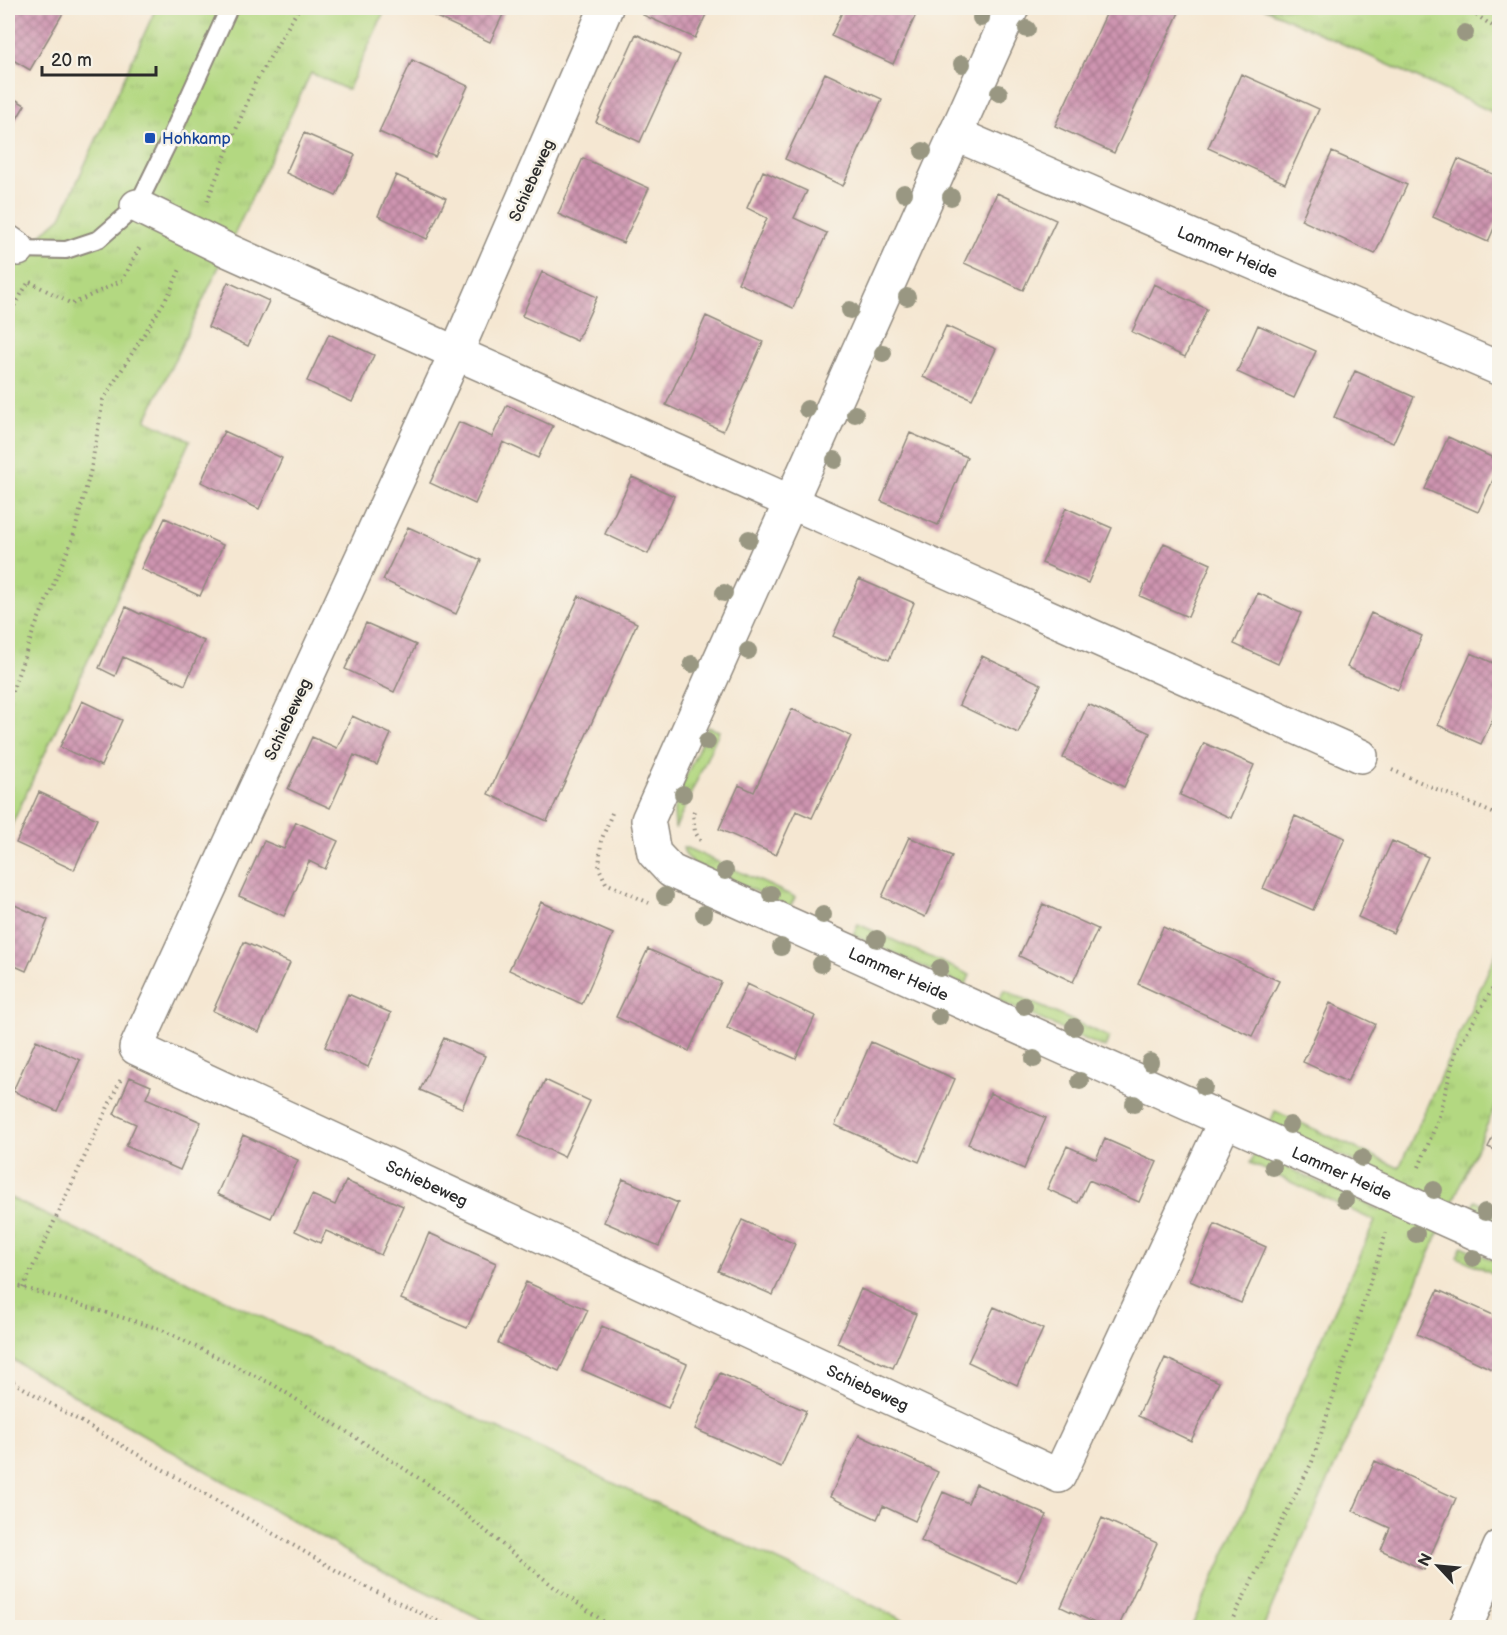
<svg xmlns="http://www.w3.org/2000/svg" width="1507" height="1635" viewBox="0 0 1507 1635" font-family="'Balsamiq Sans',sans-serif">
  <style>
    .grass { fill: url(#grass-tufts); stroke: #6f8256; stroke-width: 1.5 }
    .building { fill: url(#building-cross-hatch) }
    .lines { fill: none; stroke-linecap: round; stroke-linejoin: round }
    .lane-casing { stroke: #90897e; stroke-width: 20 }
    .street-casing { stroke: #90897e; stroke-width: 36 }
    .path { stroke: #90897e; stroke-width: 4; stroke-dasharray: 1.5 4.5; stroke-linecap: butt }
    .lane { stroke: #fff; stroke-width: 16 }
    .street { stroke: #fff; stroke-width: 33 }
    .tree { fill: #999782 }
    .transit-dot { fill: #1a4fb4; stroke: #f7f3e8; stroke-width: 2 }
    .labels { text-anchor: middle; stroke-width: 5; stroke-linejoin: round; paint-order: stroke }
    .transit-label { font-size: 16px; fill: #164399; stroke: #f7f3e8; text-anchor: start }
    .street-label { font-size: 16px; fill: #2b2b2b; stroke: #f7f3e8 }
  </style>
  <defs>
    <pattern id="grass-tufts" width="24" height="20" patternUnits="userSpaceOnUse" patternTransform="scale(1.5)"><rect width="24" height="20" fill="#b3d881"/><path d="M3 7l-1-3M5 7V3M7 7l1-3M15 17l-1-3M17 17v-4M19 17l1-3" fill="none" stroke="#9aba70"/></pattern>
    <pattern id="building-cross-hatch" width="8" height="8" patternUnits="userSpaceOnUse" patternTransform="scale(1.5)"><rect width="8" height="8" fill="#ce94b0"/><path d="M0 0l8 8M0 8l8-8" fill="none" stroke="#a7798f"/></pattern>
  </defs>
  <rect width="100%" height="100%" fill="#f7f3e8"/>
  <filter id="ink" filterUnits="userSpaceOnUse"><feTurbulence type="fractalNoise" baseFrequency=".0167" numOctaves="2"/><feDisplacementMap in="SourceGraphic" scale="12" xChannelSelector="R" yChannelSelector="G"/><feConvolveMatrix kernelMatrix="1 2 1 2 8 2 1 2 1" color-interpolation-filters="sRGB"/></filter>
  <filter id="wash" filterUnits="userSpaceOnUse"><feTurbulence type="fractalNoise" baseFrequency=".008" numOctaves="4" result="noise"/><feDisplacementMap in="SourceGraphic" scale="24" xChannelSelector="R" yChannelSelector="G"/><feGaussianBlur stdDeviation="1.35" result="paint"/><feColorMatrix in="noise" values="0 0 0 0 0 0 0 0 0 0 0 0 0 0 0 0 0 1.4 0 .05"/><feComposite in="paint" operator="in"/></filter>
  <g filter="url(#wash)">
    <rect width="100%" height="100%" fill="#f5e7d2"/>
    <path class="grass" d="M156 8H386L348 90 311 73 146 420 190 440 8 833V263L61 217Z
      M1264 8H1499V115Z
      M708 727 719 731 675 829 674 810 679 792Z
      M683 848H687L795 897 790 907 693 863 685 854Z
      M858 924 970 975 965 986 853 935Z
      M1499 947V1098L1263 1627 1191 1628 1375 1221 1250 1163 1255 1153 1380 1210 1394 1180 1270 1123 1275 1111 1399 1168Z
      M1004 990 1109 1037 1105 1048 999 1001Z
      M8 1197 918 1627H498L363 1561 8 1357Z
      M1475 1201 1499 1212V1226L1470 1213Z
      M1462 1246 1499 1263V1276L1457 1257Z"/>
    <g id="blocks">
      <path class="building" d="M8 8H66L30 70 8 57Z
        M438 8H506L490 42 434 16Z
        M647 8H709L695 38 643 15Z
        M844 8H919L893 64 831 36Z
        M1109 8H1181L1114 153 1055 126Z
        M636 34 680 55 640 142 596 122Z
        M412 60 468 86 435 157 379 132Z
        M825 73 882 99 843 186 785 159Z
        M1241 74 1319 109 1285 183 1208 148Z
        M8 95 25 105 8 134Z
        M304 133 355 155 336 196 286 173Z
        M1332 152 1407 185 1375 254 1301 220Z
        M583 158 649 188 623 243 558 214Z
        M1458 159 1500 177V214L1488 242 1433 217Z
        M763 171 807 191 794 218 827 233 793 308 738 283 767 218 747 208Z
        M396 175 446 198 427 239 378 216Z
        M997 193 1056 220 1023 290 964 263Z
        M542 272 597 297 577 341 522 316Z
        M228 282 269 301 248 346 208 327Z
        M1154 284 1207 309 1185 357 1132 332Z
        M706 316 763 342 723 431 666 405Z
        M1258 325 1316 351 1294 398 1237 372Z
        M946 326 996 349 972 399 923 377Z
        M329 334 374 355 352 402 307 381Z
        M1355 371 1414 397 1393 443 1334 417Z
        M507 405 553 426 538 458 503 442 475 504 430 483 459 422 492 437Z
        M224 431 282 458 259 509 201 482Z
        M910 433 967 457 938 525 881 501Z
        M1448 437 1500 461V465L1478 512 1425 489Z
        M632 477 674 496 648 554 605 534Z
        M1066 508 1112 528 1088 583 1042 563Z
        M165 518 223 545 200 596 141 569Z
        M408 527 481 560 456 614 383 580Z
        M1164 543 1211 564 1188 617 1140 596Z
        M859 579 914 603 889 660 833 636Z
        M1258 593 1301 613 1278 664 1234 644Z
        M579 596 637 623 547 821 488 794Z
        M126 607 140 614 141 613 204 641 185 685 123 657 115 676 99 668Z
        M1371 613 1422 636 1398 690 1347 667Z
        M366 623 416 645 394 692 345 669Z
        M1471 653 1500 666V704L1481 744 1438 725Z
        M982 656 1041 684 1018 733 959 705Z
        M82 701 122 720 101 766 60 747Z
        M1088 704 1150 733 1124 787 1063 758Z
        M792 709 851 736 812 818 796 811 776 855 719 829 739 785 754 792Z
        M352 716 391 734 377 765 354 755 330 808 288 789 312 737 337 748Z
        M1204 743 1254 765 1231 818 1180 795Z
        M39 792 97 819 74 870 16 843Z
        M1295 816 1345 838 1313 910 1263 888Z
        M296 822 338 841 325 869 309 861 284 916 239 896 264 841 284 849Z
        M909 837 952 856 925 917 882 897Z
        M1392 841 1428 857 1393 933 1358 917Z
        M8 902 48 920 26 971 8 963Z
        M541 902 613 934 582 1004 509 970Z
        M1043 904 1098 929 1073 982 1019 956Z
        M1163 927 1279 981 1252 1036 1138 984Z
        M244 942 290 963 259 1032 213 1011Z
        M648 949 721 982 689 1051 616 1017Z
        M747 984 815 1016 796 1059 727 1028Z
        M348 994 391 1013 368 1067 325 1047Z
        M1330 1003 1375 1024 1347 1082 1303 1062Z
        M444 1038 485 1056 462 1108 420 1090Z
        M36 1040 80 1060 57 1111 13 1091Z
        M871 1042 955 1079 919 1162 835 1125Z
        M130 1077 151 1086 146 1098 201 1122 180 1170 126 1146 136 1124 114 1114Z
        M545 1080 590 1101 564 1157 519 1136Z
        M990 1093 1046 1118 1024 1169 968 1144Z
        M1500 1123V1152L1488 1147Z
        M243 1135 298 1160 271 1218 217 1194Z
        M1105 1139 1157 1162 1139 1202 1089 1180 1078 1203 1047 1189 1067 1146 1096 1159Z
        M623 1179 678 1203 659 1246 604 1222Z
        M346 1181 403 1206 381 1255 326 1231 320 1243 295 1231 312 1195 335 1205Z
        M742 1220 795 1244 773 1295 718 1271Z
        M1215 1224 1266 1247 1241 1303 1190 1281Z
        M429 1233 496 1263 467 1328 401 1299Z
        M526 1282 588 1310 559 1371 498 1343Z
        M861 1289 916 1314 893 1368 837 1343Z
        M1438 1290 1500 1318V1373L1417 1334Z
        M994 1307 1043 1329 1017 1385 968 1362Z
        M602 1326 687 1364 668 1408 582 1370Z
        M1165 1358 1219 1382 1191 1441 1138 1416Z
        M720 1373 806 1411 781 1467 695 1429Z
        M859 1435 938 1472 915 1521 883 1506 877 1519 830 1497Z
        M1375 1461 1456 1498 1424 1570 1381 1550 1390 1528 1353 1511Z
        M976 1484 1047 1515 1016 1583 921 1541 943 1492 968 1503Z
        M1102 1518 1157 1543 1118 1628H1105L1061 1607Z"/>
    </g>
  </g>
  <g filter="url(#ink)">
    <use href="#blocks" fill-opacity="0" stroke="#90897e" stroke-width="1.5"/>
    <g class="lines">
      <defs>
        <path id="lane" d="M18 249 66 250 99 239 137 206 167 145 229 8"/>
        <g id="street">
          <path id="s1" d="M606 8 456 353 136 1048 1059 1476 1225 1121"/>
          <path id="s2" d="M1012 8 648 820 654 853 671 871 1500 1244"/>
          <path id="s3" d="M955 134 1500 369"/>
          <path d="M137 206 227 250 456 353 1361 756"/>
          <path d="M8 242 18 249"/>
          <path d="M1465 1628 1500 1547"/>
        </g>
      </defs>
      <use href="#lane" class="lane-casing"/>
      <use href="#street" class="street-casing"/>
      <path class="path" d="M1466 8 1500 31
        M207 201 255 83 299 8
        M30 282 72 304 123 280 139 248
        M8 316 28 283
        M8 703 33 632 73 538 91 469 103 400 169 294 181 267
        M1392 770 1500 816
        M694 811 693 814 695 832 702 843
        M612 813 601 841 599 868 606 883 649 903
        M1419 1167 1438 1120 1456 1051 1500 976
        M8 1283 160 1329 274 1385 431 1486 554 1587 613 1628
        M23 1288 121 1079
        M8 1379 356 1582 452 1628
        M1228 1628 1312 1462 1386 1233"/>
      <use href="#lane" class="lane"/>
      <use href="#street" class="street"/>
    </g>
    <g class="tree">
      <circle cx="981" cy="18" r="9"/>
      <circle cx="1027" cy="29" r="9"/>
      <circle cx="1465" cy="33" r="9"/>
      <circle cx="962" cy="64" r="9"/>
      <circle cx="999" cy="93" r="9"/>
      <circle cx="923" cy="151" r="9"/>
      <circle cx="904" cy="193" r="9"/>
      <circle cx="951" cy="197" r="9"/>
      <circle cx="907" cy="297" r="9"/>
      <circle cx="850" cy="310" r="9"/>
      <circle cx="883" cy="353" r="9"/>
      <circle cx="807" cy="409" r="9"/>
      <circle cx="855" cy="414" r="9"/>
      <circle cx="835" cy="460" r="9"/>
      <circle cx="749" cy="539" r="9"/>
      <circle cx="724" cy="593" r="9"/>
      <circle cx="748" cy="651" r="9"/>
      <circle cx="692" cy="664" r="9"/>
      <circle cx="707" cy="742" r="9"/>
      <circle cx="683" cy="794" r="9"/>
      <circle cx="725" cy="871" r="9"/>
      <circle cx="771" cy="894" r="9"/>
      <circle cx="665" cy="896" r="9"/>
      <circle cx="704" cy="914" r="9"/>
      <circle cx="823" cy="915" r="9"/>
      <circle cx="877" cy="939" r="9"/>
      <circle cx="781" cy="947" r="9"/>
      <circle cx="821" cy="964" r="9"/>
      <circle cx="940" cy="968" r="9"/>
      <circle cx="1024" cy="1006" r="9"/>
      <circle cx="939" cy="1017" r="9"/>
      <circle cx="1074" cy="1027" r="9"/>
      <circle cx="1034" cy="1059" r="9"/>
      <circle cx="1150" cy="1062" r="9"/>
      <circle cx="1080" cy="1081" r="9"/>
      <circle cx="1204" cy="1087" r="9"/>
      <circle cx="1134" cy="1104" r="9"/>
      <circle cx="1290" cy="1125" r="9"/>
      <circle cx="1362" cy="1158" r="9"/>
      <circle cx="1273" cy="1167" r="9"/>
      <circle cx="1434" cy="1190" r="9"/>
      <circle cx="1345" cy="1200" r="9"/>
      <circle cx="1485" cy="1212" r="9"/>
      <circle cx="1416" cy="1234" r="9"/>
      <circle cx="1473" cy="1258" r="9"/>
    </g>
  </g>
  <rect class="transit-dot" x="144" y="132" width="12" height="12" rx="3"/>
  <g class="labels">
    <g class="transit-label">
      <text x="162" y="144">Hohkamp</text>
    </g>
    <g class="street-label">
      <text transform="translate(531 180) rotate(-66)" y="6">Schiebeweg</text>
      <text dy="6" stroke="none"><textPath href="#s3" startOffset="297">Lammer Heide</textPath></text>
      <text transform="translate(287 719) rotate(-65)" y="6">Schiebeweg</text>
      <text dy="6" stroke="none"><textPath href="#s2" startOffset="1198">Lammer Heide</textPath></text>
      <text dy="6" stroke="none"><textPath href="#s2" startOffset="1684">Lammer Heide</textPath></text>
      <text dy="6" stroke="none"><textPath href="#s1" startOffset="1462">Schiebeweg</textPath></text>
      <text dy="6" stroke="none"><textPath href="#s1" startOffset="1948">Schiebeweg</textPath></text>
    </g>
  </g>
  <rect width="1507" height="1635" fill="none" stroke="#f7f3e8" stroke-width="30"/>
  <g transform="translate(1438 1566) rotate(296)" stroke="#f7f3e8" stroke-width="4.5" paint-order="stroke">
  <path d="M0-4.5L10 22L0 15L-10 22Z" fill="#2b2b2b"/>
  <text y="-9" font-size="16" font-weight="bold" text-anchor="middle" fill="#2b2b2b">N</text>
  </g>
  <path d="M42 66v9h114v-9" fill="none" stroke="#2b2b2b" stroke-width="3"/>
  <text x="51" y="66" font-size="18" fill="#2b2b2b" stroke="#f7f3e8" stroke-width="4.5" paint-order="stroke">20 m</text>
</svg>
